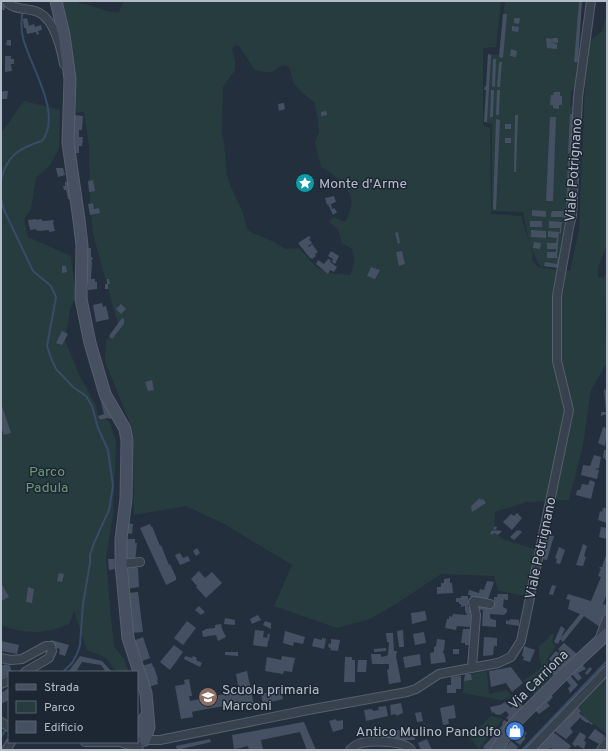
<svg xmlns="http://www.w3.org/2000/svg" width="608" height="751" viewBox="0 0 608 751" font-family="Overpass,sans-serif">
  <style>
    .green { fill: #263c3f; fill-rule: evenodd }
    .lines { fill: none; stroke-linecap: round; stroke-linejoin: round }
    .stream { stroke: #394c67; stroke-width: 2 }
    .building { fill: #455162 }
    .pedestrian-casing { stroke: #565f6c; stroke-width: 8 }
    .minor-casing { stroke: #565f6c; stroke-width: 10 }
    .secondary-casing { stroke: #565f6c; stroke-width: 13 }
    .pedestrian { stroke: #38414e; stroke-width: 6 }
    .minor { stroke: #38414e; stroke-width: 8 }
    .secondary { stroke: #465061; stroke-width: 11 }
    .labels { text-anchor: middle; stroke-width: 3; stroke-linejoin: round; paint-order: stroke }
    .street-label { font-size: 14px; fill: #b4bcc9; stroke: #1d2633 }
    .poi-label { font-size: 14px; fill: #b4bcc9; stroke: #1d2633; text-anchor: start }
    .park-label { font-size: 14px; fill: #6b9a76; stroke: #1d2633 }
  </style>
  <rect width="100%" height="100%" fill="#242f3e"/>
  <path class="green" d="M62 1H77L79 3C90 4 109 14 119 12L124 1H501L496 47 483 48V125L490 128 491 214 521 216 529 241 523 212 492 211V124L484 122 488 54 499 55 505 1H582L575 89 571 91 570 105 574 108 569 215H566L558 268 540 266 530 246 533 255 532 260 538 267 570 271 579 230 585 85 590 41 602 31 607 15V242C606 254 596 263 598 277L603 278 607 273 605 321 607 362 591 390 583 445 569 500 527 502 495 512 494 533 505 540 535 549 525 596 498 591 494 576 441 574 399 602 370 619 337 628 274 606 292 565 224 524 186 506 134 515 133 430 105 362 106 341 118 324 93 234 90 201 89 146 84 112H76L73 60ZM235 45 239 46 255 70C260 71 266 73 271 72 279 70 278 62 289 67L294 84 304 94 314 102 318 119 319 132 315 142 321 167C329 171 334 175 341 182 354 196 354 203 346 221H342L334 217 330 220V223L338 229 342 243C344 245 348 246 351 248 356 254 354 269 350 275 319 273 319 271 299 248L286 249 274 242 251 232 247 229 243 213 232 189 227 176 224 142 222 134 223 87 235 70V61L232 49Z
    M24 101 60 110 59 149 50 165 36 178 31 209 24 219 28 237 71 256 76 296 70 310 65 340 78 372 96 406 99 421 107 419 110 423 116 443 113 515 106 558 110 607 114 646 124 659 129 672H116L106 658 87 650 74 611 69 624C47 634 23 635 1 625V133Z
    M554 634 552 642 556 645 553 651 547 659 549 664 548 667V673L552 676 550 679 548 678 541 691 530 701 534 694 533 692 527 689 524 680C530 675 538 672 542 666L539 658V646L547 640 550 635Z
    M487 671 489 694 507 690 512 696 503 700H500L463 693 464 681 472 680 471 674Z
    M607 676V734L583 716 576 706Z
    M491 716 503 719 479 749 469 736Z"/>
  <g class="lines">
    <path class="stream" d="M1 180C7 155 19 148 42 141 63 114 30 66 23 38 21 29 21 19 23 10
      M1 199 4 210 33 271 51 286 56 297 47 346 51 358 56 369 73 387 86 396 92 406 98 428 108 450 113 486 109 510 94 543 90 555V563L83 604 80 645 77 654 72 663 63 672
      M1 737 7 728
      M522 750 607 661"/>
  </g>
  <path class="building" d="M1 1 4 2 5 10H1Z
    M579 1H582L578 62H574Z
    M503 14H507L503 58 499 57Z
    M27 18 29 26 34 24 35 27 41 25 42 30 38 31 39 34 37 35 36 32 27 34 26 28H24L23 19Z
    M514 18H520L519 24 514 23Z
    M512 26 519 27 518 32 512 31Z
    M546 38 553 39V38H558V43L549 42 557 44V49L547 48Z
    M7 40H11V46L6 45Z
    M511 49 517 51 516 57 510 56Z
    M488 54 491 55 487 122H484L486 90H484L485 86H486Z
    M5 56H11V59H14V64H11L12 71 5 72Z
    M493 59H496L495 87 492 86Z
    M499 62H502L500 87H497Z
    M491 90H494L493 117H490Z
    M497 90H500L499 115H496Z
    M4 91H8L7 99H1L2 92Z
    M554 92H560V96H562V105H559V109L553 108V105H550L551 95H553Z
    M284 103 285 109 279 111 278 104Z
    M326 111 327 115 321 116V112Z
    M570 114 574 115 572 153H568Z
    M74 115 83 116 82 130H79V137H83L82 146H79V153H73Z
    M515 115H518L516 172H514Z
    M550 117H556L553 201H546Z
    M496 119 500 120 496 210 493 209Z
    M505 124H511V129H505Z
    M505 138H511V143H505Z
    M568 160 572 161 569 215 566 214 565 223H563L564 217H551V214L552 211H564L566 210Z
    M56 168H63L65 175 58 177Z
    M93 180 95 191 89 192 88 181Z
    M70 181 73 199H68L66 190H64L63 186H65V182Z
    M334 196 336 202 331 204 332 209 334 208 337 212 333 215 328 204 327 205 325 198Z
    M93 203 94 209 99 208 100 213 90 215 88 204Z
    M532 210 546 211V217L532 216Z
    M36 219V220L42 219V221L54 220 53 223 55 231 49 232V230L37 231 36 229 30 230 28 220Z
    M530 221H542V227H530Z
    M549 221 562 222 561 233H559L557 257 561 258H559L558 268 544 266 545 262 557 264 558 258H547V252H556V249H547V243H556L557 238 548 237V231L560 232V228H549Z
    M531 230 546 231V238L531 237Z
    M398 232 400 243 398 244 395 233Z
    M309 236 311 238 309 239 312 243 308 246 309 247 312 244 318 252 315 254 316 256 312 259 311 258H310L298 243Z
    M534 242 541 243 540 249 533 248Z
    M85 248H91V257H92L93 260H91L92 262 91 279H95V282H97V289L88 290V284H86Z
    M331 251 339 256 335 264 332 262 333 259 328 256Z
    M402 251 405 264 399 266 396 252Z
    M328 259 331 260 330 262 337 267 334 272 330 270 328 274 316 264 318 260 324 264Z
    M62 266H66L67 272 62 273Z
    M371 267 380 270 375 279 367 276Z
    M107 279H109L110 284H108V289H105V284H107Z
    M102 303 103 307 106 306 109 319 96 322 93 305Z
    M121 304 126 309 121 314 116 309Z
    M122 318 124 319V324L112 339 109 336Z
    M62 331 68 334 62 345 56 343Z
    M152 380 154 390 148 391 145 382Z
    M607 389V414L601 416V412H606L604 390Z
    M100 398H102L110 415 112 417 111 419 107 418 100 420 98 416 104 414Z
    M1 403 11 433 4 435 1 427Z
    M603 427 606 428V430H607L605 446 598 443Z
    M604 450H607V460H605V458H603Z
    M594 455 601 457 599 468 595 469 599 470 597 479 581 475 583 465 590 466Z
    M590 480 595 482 591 499 576 495 577 490H580L582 484 588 485Z
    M480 498 481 500 483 499 486 503 472 512 471 506Z
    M603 508H607V523L598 520 600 511 602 512Z
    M517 513 522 518 512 530 503 522 511 514 514 516Z
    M127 523 133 524 132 534 126 533Z
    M150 524 151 527 152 526 160 546 161 545 169 565 170 564 176 577V580L166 585 140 528Z
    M496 526 497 528 495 530 502 531 498 535 494 533 492 535 490 533 493 530 496 532 493 528Z
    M601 527 607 528V539L599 537Z
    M517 530 518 531 519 530 522 532 514 540 510 537Z
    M549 535 554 536 547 560 542 559Z
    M125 539H135V543H137L135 561H124Z
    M583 544 587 546 584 556 586 557 583 566H581L576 565Z
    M559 547 565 550 560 564 556 563 557 559 555 558Z
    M197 548 200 553 196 556 193 551Z
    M607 552V593L603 604 607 605V614L600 623 602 624 600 627 584 616 563 642 560 639 580 614 568 609 570 600 566 599 568 594 591 601 601 577 598 576 601 569 599 568 600 567H602Z
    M180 553 183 558 188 556 190 561 180 565 175 555Z
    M108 559H114L115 569 109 570Z
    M137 565V568H138L139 587 127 589 125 566Z
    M199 571 205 578 212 572 222 583 206 598 196 587 197 586 191 579Z
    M59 573 64 574 62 582 57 581Z
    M450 578V583H452L453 593 437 594V587H441V583H444V579Z
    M487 581 494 582 487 602 470 597 471 595H468L469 590 479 593 480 589 484 590Z
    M1 583 9 597 1 601Z
    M552 585 556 586 553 595 549 594Z
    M28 587 34 589 32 603 26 602Z
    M138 592 143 632 132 633 128 593Z
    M498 594H508V600H505L504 598 503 607 507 609V612L504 615 490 614V617L491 619 496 620V627L482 626 483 610 475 609V603L494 607V597H497Z
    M461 596H468V607H473L470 627 457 626 456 630 445 628 447 619H449V616L452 617 453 614 467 615 465 611V606L461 607V604H459V602H456V598H461Z
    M199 606 205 612 201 615 195 610Z
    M425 611 427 620 412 624 411 613Z
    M258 615 261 620 252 624 250 619Z
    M225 618 235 620V625L224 624Z
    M510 619 519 620V626L506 624V620L509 621Z
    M187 621 196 628 183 645 174 638Z
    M265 621 271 623V629L263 625Z
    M221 624 222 629 226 637 218 641 216 635 203 637 202 631 205 630V629L215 628V625Z
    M561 626 565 629 558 644 554 642Z
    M463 629H471L470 645H465V643H461Z
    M255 630 264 631 263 637 267 638 268 634H270L267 647 253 645Z
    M403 630 404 647H399L397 631Z
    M285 631 305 637 303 644 294 642 293 646 283 643Z
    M424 632 426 643 415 645 413 634Z
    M386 633H393L394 651H397L396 656 401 682 389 684 387 670 389 669V664H372L371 654H381V657L386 656 388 655 389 642H387Z
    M143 637 150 658 140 662 133 641Z
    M484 637 497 638V646H494L493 655 483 656Z
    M314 638 322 640V638L326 639 324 649 312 646Z
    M331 639 340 640 338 651 330 650 331 648 328 647 329 643 331 644Z
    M437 639 445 640 444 650 443 651V653H444L446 662 431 664 430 653 434 652V647L436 646Z
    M51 640 69 645 65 656 59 654 60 649 53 647 50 644Z
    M1 641 19 645 17 654 1 651Z
    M564 643 577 654 556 678 550 672 551 671 549 666 552 662 549 659 556 651 558 653 560 651 558 649Z
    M174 645 183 652 170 670 160 662Z
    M524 646 535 650 530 662 523 660 524 657 522 656Z
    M386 648V651L374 652V649Z
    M453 649H459V654H453Z
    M225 652H238V656L225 655Z
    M420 654 421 665 405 668 403 657Z
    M80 656 102 661 112 672H106L101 665 82 662 76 672H68Z
    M185 656 192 658 193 656 197 658 196 660 202 663 200 667 184 659Z
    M282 656 295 658 292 672 284 671 283 674 265 671 267 657 281 660Z
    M345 657H352V660H355V682H344Z
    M358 660H367L366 672H357Z
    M152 663 153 667H154L158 679 157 680 158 684 148 687 142 666Z
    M581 663 586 669 578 673 582 678 578 681 571 673Z
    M6 664 7 665 9 664 12 672H9V674L1 678V666Z
    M511 667 523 683 512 692 506 683 491 687 489 671Z
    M590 667 592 669 587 675 585 673Z
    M247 671 254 705 242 707 241 703 196 711 192 712 193 717 181 719 175 686 185 684 184 680 189 679 192 696H189L190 701 239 691 236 674Z
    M465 674H471L472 680 464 681Z
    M569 674 578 685 570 693 568 688 571 686 566 680V676Z
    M461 676V689H456V693H447V685H451V677Z
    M9 688V700L1 704V693Z
    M281 689 283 699 263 704 261 694Z
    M550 694 553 697 547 703 550 706 539 714 534 709Z
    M518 701 525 708 511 722 506 718 509 715 506 711 500 715 495 714 494 712 492 713 490 707 500 705 505 702 511 708Z
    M401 703 403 713 396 716V714L391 715 390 705Z
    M454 705 456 718 448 719 449 724 443 725 440 708Z
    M386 706 388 716 366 721 364 710 372 709 373 711 379 710 378 707Z
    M576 706 581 711 579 713 593 724 592 725 588 722 587 723 581 719V717L570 728 573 732 566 739 553 730Z
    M421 712 423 721 417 722 415 713Z
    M336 719 337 721 343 720V729L333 732 329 721Z
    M504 720 510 724 491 750H483L484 748 483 747 496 733 503 724 502 723Z
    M304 722 316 750H307L300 732 261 740 263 750H249L248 746 234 749 232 735Z
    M517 725 527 733 524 737 526 738 520 745 512 739 516 734 512 730Z
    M595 729 605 736 599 744 588 738Z
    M378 730H415V740H378Z
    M552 731 571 746 568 750H554L551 748 549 750H535Z
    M580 732 586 736 584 741 586 742 584 749 577 745 576 747 572 744Z
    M210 739 211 742 177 750 176 746Z
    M427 739 432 750H421L418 743Z
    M511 741 518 747 515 750H503Z"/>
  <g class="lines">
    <defs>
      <path id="pedestrian" d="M134 750 137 746 140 750"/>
      <path id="minor" d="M6 1C13 10 25 8 35 11 54 16 61 48 64 64
        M121 564 140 562
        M599 640 607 619
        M1 658 11 660 22 659 46 646H51L52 651 49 658 25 672
        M472 667 476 615 473 602 474 601 490 604
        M1 684 9 680
        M1 722 9 727
        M137 740H160L308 710 407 692 416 689 439 674 498 663 511 657 521 641 569 410 557 361V296L569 228 572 215 578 97 591 1
        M85 742H125
        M123 743C132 747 137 745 145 740
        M6 750 11 742
        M350 750C353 747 357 744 361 743 372 741 404 740 411 750
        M530 750 607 670
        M601 750 607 742"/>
      <path id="secondary" d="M56 1 64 35 70 79 68 143 79 220 82 246 81 299 90 343 105 394 125 429 127 440 126 499 121 539V564L128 638 146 693 149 727 145 740
        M137 733 146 716
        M496 750 512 726 568 670 607 634"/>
    </defs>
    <use href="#pedestrian" class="pedestrian-casing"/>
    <use href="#minor" class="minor-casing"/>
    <use href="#secondary" class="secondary-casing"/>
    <use href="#pedestrian" class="pedestrian"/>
    <use href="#minor" class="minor"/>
    <use href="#secondary" class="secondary"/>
  </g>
  <defs>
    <symbol id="sight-disc" viewBox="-11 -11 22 22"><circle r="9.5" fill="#0f9aa8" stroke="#1d2633"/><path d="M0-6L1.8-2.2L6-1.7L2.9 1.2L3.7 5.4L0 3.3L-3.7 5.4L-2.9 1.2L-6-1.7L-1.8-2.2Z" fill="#fff"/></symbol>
    <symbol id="school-disc" viewBox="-11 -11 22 22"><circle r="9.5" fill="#8d6e63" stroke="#1d2633"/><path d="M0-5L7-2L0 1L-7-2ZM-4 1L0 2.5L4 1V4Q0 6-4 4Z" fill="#fff"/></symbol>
    <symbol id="shop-disc" viewBox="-11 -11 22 22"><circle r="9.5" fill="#3f7fe0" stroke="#1d2633"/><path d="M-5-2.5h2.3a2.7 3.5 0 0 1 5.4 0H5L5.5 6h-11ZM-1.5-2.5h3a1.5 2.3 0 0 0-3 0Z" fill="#fff"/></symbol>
  </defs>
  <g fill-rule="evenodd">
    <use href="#sight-disc" x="294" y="172" width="22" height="22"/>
    <use href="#school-disc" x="197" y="686" width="22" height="22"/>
    <use href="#shop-disc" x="504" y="720" width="22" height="22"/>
  </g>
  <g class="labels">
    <g class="street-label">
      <text transform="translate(573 170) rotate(-86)" y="5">Viale Potrignano</text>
      <text transform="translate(540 548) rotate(-78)" y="5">Viale Potrignano</text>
      <text transform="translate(538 679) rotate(-45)" y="5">Via Carriona</text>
    </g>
    <g class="poi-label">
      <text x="319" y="188">Monte d'Arme</text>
      <text x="222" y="694">Scuola primaria<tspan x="222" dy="16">Marconi</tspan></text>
      <text x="501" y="736" text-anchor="end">Antico Mulino Pandolfo</text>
    </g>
    <g class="park-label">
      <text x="47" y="476">Parco<tspan x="47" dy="16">Padula</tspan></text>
    </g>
  </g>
  <rect width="608" height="751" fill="none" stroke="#b4bcc9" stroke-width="4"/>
  <rect x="8" y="671" width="130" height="72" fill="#1d2633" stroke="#59626f"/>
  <rect x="16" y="684" width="20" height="6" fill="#465061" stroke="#59626f"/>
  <text x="44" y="691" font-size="12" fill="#b4bcc9">Strada</text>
  <rect x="16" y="701" width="20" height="12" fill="#263c3f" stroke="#59626f"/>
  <text x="44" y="711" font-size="12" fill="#b4bcc9">Parco</text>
  <rect x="16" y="721" width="20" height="12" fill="#455162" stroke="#59626f"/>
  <text x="44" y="731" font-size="12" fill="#b4bcc9">Edificio</text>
</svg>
